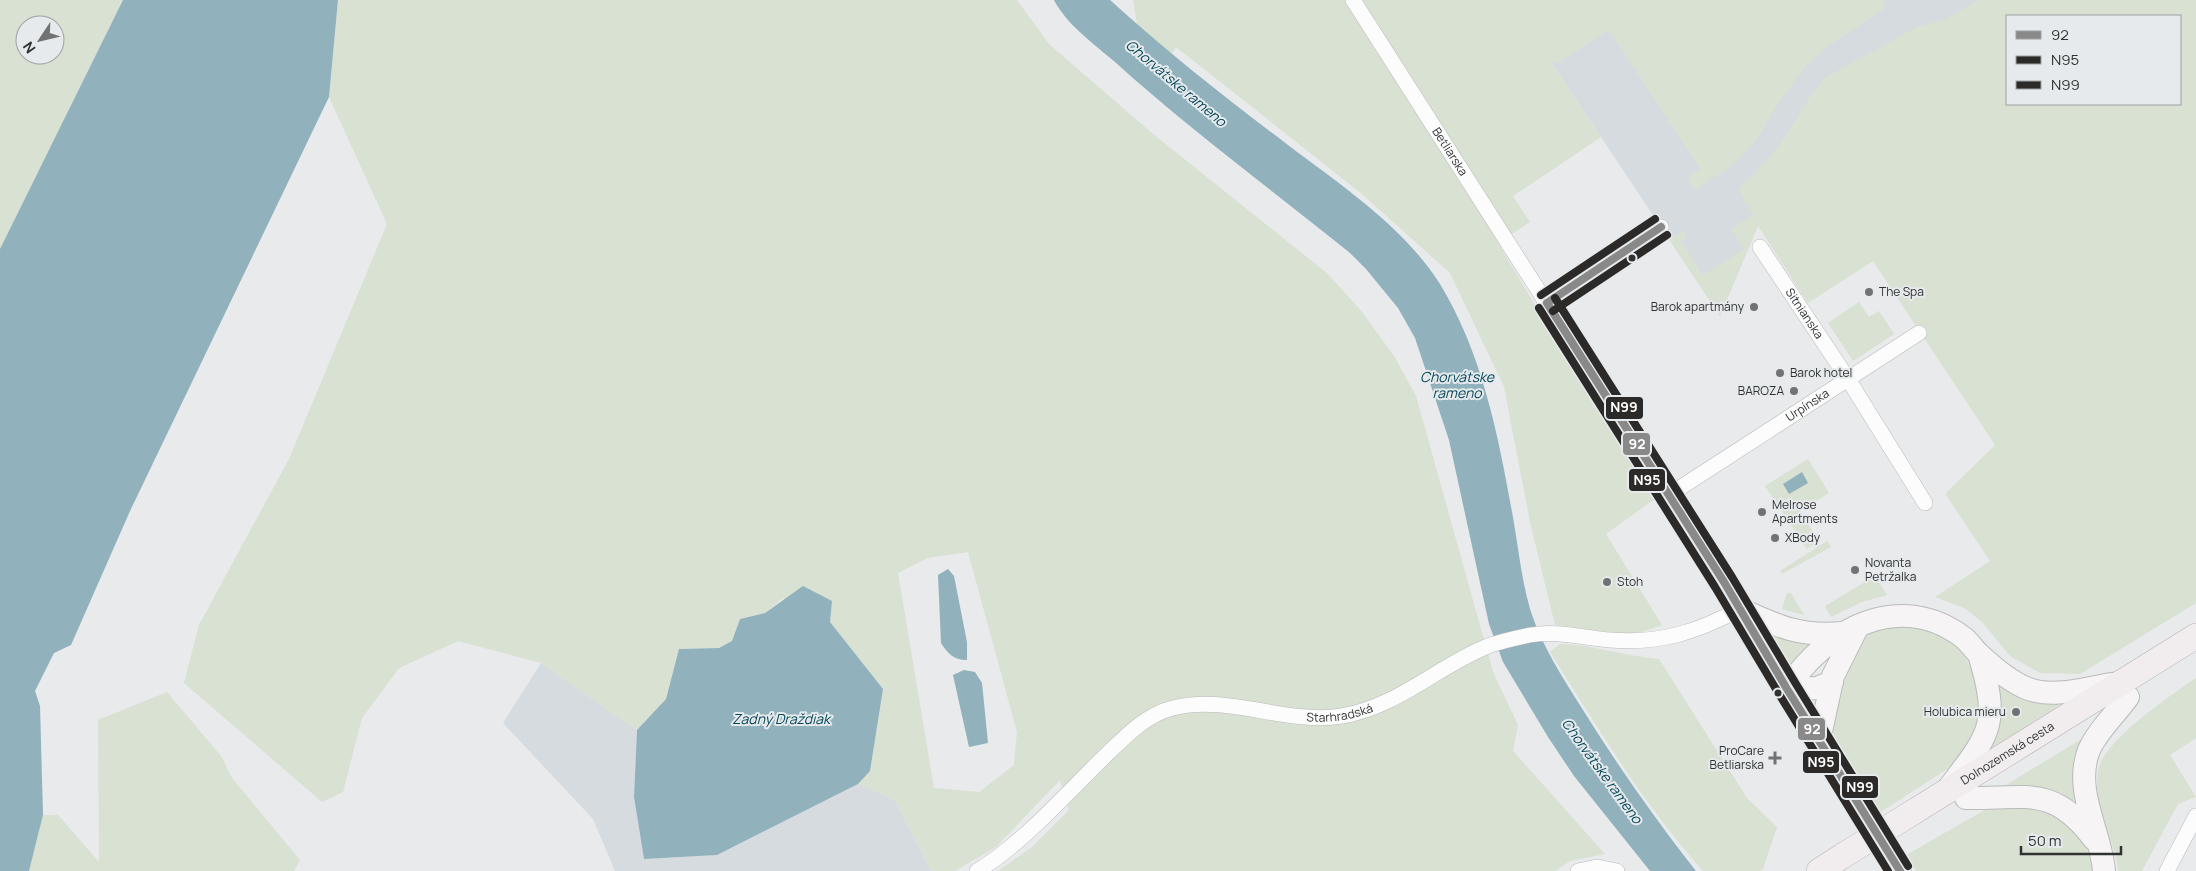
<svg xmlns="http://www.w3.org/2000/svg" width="2196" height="871" viewBox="0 0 2196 871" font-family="Manrope,sans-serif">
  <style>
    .built { fill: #d5dbdf }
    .green { fill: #d8e1d2; fill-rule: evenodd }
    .water { fill: #91b1bd }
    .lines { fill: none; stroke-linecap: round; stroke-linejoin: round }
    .street-casing { stroke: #b9bbbb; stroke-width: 16 }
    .secondary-casing { stroke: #b9bbbb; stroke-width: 24 }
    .primary-casing { stroke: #bbb2b6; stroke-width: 26 }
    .street { stroke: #fcfcfc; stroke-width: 15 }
    .secondary { stroke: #f6f4f5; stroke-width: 22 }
    .primary { stroke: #f1edee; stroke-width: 25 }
    .primary-bridge-casing { stroke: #bbb2b6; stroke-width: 26; stroke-linecap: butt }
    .primary-bridge { stroke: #f1edee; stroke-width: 25 }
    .bus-1-casing { stroke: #e7eaec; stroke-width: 11 }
    .bus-2-casing { stroke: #e7eaec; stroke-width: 11 }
    .bus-3-casing { stroke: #e7eaec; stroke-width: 11 }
    .bus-1 { stroke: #898989; stroke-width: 8 }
    .bus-2 { stroke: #2b2a29; stroke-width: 8 }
    .bus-3 { stroke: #2b2a29; stroke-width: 8 }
    .bus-dot { fill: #303232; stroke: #e7eaec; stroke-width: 2 }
    .poi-dot { fill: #707273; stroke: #e7eaec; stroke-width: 2 }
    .labels { text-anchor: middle; stroke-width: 4; stroke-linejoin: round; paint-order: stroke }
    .street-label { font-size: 12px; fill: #303232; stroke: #e7eaec }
    .poi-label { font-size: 12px; fill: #303232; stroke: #e7eaec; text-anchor: start }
    .water-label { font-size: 14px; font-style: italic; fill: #04485a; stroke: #e7eaec }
    .line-badge { stroke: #e7eaec; stroke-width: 2 }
    .badge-label { font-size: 14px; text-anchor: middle; font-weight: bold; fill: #fff }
  </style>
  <rect width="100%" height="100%" fill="#e8eaeb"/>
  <path class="built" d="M1510 0H1986L1803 118 1720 316Z
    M541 663 637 730 634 797 644 859 717 855 858 784 895 800 931 871H615L593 819 503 723Z"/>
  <path class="green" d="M0 0H123L0 249ZM25 25H55V55H25Z
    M338 0H1017L1049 44 1153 134 1328 274 1362 312 1394 356 1416 396 1493 672 1518 725 1513 751 1605 854 1570 861 1555 871H998L1032 847 1069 810 1060 780 996 847 955 871H931L895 800 858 784 870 771 883 689 830 622 783 598 765 613 740 619 732 641 719 648 679 649 666 699 637 730 541 663 458 641 399 668 362 718 343 792 322 802 184 683 199 625 289 459 387 224 329 97ZM968 552 1017 732 1014 765 979 792 934 788 898 573 927 558Z
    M1133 0H1693L1692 3 1695 0H1885L1883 10 1827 47 1807 65 1781 99 1754 143 1733 165 1695 190 1687 178 1700 169 1609 30 1557 64 1549 58 1601 137 1513 196 1530 222 1498 243 1581 382 1656 498 1606 534 1662 625 1633 635 1555 625 1530 522 1504 387 1450 273 1362 194 1176 47 1171 55 1137 25Z
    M1978 0H2196V603L2080 674 2040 673 2010 656 1983 623 1966 609 1935 597 1990 561 1946 495 1947 492 1995 445 1873 261 1808 303 1758 226 1720 316 1669 239 1683 231 1687 237 1681 241 1703 275 1744 249 1731 229 1753 215 1739 191 1741 186 1755 173 1780 144 1813 92 1826 77 1917 27 1946 19ZM2007 16H2180V104H2007Z
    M1859 302 1869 317 1879 311 1894 334 1853 361 1828 323Z
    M1808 459 1829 493 1800 511 1819 541 1807 549 1765 486Z
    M1827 541 1831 547 1782 574 1780 571Z
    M1875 576 1887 595 1862 602 1831 617 1825 606Z
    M1787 593H1791L1804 615 1782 609Z
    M1897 623 1937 631 1958 646 1978 679 1980 725 1952 766 1879 813 1827 727 1853 645 1875 630Z
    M1765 629 1825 640 1792 672Z
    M1560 644C1594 645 1625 656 1659 659L1747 798 1777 827 1763 869 1760 871H1703C1643 804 1598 728 1550 652Z
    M1994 678 2064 702 1986 752Z
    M2196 678V738L2170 755 2196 797 2178 804 2142 871H2118C2117 849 2104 830 2100 809 2098 797 2096 783 2098 771 2103 741 2171 695 2196 678Z
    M167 692 221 756 232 778 300 860 294 871H29L43 815H58L99 862 98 720Z
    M2085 737 2077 808C2054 795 2034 784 2006 785Z
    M1990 807 2051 809C2067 826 2094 846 2094 871H1916L1906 855Z"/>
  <path class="water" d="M123 0H338L329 97 130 511 71 645 54 653 35 691 40 706 43 815 29 871H0V249Z
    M1054 0H1110C1167 52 1227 99 1288 145 1342 186 1403 226 1440 284 1482 353 1498 434 1512 512 1518 544 1521 577 1530 609 1541 645 1563 678 1583 710 1618 766 1655 819 1696 871H1650L1574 776 1548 737 1503 662 1489 624 1449 440 1415 338 1398 308 1366 269 1350 253C1271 189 1190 130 1115 62 1094 44 1066 24 1054 0Z
    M1802 472 1808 483 1789 494 1783 484Z
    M948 569 954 576 967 642V660C954 660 948 654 941 643L938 575Z
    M803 586 832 601 830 622 883 689 870 771 858 784 717 855 644 859 634 797 637 730 666 699 679 649 719 648 732 641 740 619 765 613Z
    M964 670 975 672 982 683 988 743 969 747 953 675Z"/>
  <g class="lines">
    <defs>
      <g id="street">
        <path id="s1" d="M1353 0 1697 539 1787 689"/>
        <path id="s2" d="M1760 247 1848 379 1919 333"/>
        <path d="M1547 303 1661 227"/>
        <path id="s3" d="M1669 495 1848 379 1925 503"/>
        <path id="s4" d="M977 871C1021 845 1064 796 1101 760 1122 740 1144 715 1173 708 1229 694 1286 725 1342 716 1397 707 1438 666 1488 646 1501 641 1516 638 1530 635 1557 630 1583 638 1610 640 1660 644 1697 632 1740 609"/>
        <path d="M1578 871 1597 867 1617 871"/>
        <path d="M2167 871 2196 816"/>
      </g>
      <path id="secondary" d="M1740 609C1777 626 1800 637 1842 633
        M1787 689C1825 629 1900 589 1964 638 1970 643 1974 650 1980 655 1993 667 2009 681 2026 688 2055 700 2090 686 2120 683
        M1787 689 1900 871
        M1787 689 1817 688 1832 682
        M1819 741 1833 676 1858 626
        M1948 789C1991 732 2000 725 1979 654
        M1966 798C2025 799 2053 784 2094 839
        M2104 871C2101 832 2073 790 2089 750 2098 730 2116 714 2128 697"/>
      <g id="primary">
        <path id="s5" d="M1915 811 2196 636"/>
        <path d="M1819 871 1844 855"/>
      </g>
    </defs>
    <use href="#street" class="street-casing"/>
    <use href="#secondary" class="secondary-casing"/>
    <use href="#primary" class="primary-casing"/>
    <use href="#street" class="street"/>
    <use href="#secondary" class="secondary"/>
    <use href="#primary" class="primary"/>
    <defs>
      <path id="primary-bridge" d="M1844 855 1915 811"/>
    </defs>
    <use href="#primary-bridge" class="primary-bridge-casing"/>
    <use href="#primary-bridge" class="primary-bridge"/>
    <defs>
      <path id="bus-1" d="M1547 303 1724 582 1787 689 1900 871
        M1547 303 1661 227"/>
      <path id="bus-2" d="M1539 308 1715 587 1779 694 1888 871
        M1553 311 1667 235"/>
      <path id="bus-3" d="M1541 295 1655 219
        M1555 298 1732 577 1796 684 1908 866"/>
    </defs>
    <use href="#bus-1" class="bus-1-casing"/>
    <use href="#bus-2" class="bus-2-casing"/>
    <use href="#bus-3" class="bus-3-casing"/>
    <use href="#bus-1" class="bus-1"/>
    <use href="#bus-2" class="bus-2"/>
    <use href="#bus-3" class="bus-3"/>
  </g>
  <g class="bus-dot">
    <circle cx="1632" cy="258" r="4.5"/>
    <circle cx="1778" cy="693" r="4.5"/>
  </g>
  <g class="poi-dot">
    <circle cx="1869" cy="292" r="5"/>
    <circle cx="1754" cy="307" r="5"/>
    <circle cx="1780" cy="373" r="5"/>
    <circle cx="1794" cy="391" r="5"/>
    <circle cx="1762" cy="512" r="5"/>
    <circle cx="1775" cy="538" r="5"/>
    <circle cx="1855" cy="570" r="5"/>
    <circle cx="1607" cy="582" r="5"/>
    <circle cx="2016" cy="712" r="5"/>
    <path d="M1772.5 750.5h5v5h5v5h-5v5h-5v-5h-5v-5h5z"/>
  </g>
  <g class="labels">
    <g class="street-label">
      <text dy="4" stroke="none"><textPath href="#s1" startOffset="180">Betliarska</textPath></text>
      <text dy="4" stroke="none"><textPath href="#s2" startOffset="80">Sitnianska</textPath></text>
      <text dy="4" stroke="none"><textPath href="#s3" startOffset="165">Urpínska</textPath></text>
      <text dy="4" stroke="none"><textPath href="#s4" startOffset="425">Starhradská</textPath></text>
      <text dy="4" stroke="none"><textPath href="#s5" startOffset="109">Dolnozemská cesta</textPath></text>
    </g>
    <g class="poi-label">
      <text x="1879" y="296">The Spa</text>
      <text x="1744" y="311" text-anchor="end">Barok apartmány</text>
      <text x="1790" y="377">Barok hotel</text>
      <text x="1784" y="395" text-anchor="end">BAROZA</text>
      <text x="1772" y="509">Melrose<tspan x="1772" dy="14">Apartments</tspan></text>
      <text x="1785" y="542">XBody</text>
      <text x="1865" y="567">Novanta<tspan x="1865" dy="14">Petržalka</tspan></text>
      <text x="1617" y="586">Stoh</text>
      <text x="2006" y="716" text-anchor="end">Holubica mieru</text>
      <text x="1764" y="755" text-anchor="end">ProCare<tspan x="1764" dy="14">Betliarska</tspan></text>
    </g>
    <g class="water-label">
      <text transform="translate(1176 83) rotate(40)" y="5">Chorvátske rameno</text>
      <text x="1457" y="382">Chorvátske<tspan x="1457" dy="16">rameno</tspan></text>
      <text x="781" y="724">Zadný Draždiak</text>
      <text transform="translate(1602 771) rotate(54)" y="5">Chorvátske rameno</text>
    </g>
  </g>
  <g class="line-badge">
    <rect x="1605" y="396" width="39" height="24" rx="5" fill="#2b2a29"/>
    <rect x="1622" y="432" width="29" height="24" rx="5" fill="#898989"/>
    <rect x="1628" y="468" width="38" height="24" rx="5" fill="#2b2a29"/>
    <rect x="1797" y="717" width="29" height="24" rx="5" fill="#898989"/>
    <rect x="1802" y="750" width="38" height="24" rx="5" fill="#2b2a29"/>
    <rect x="1841" y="775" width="38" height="24" rx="5" fill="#2b2a29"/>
  </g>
  <g class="badge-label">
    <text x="1624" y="412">N99</text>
    <text x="1637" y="449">92</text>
    <text x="1647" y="485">N95</text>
    <text x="1812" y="734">92</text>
    <text x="1821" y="767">N95</text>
    <text x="1860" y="792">N99</text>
  </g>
  <rect x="2006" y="15" width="175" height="90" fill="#e7eaec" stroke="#9ea0a2"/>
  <rect x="2016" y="31" width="25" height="8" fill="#898989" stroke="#9ea0a2"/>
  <text x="2051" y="40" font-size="15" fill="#303232">92</text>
  <rect x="2016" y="56" width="25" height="8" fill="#2b2a29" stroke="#9ea0a2"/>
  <text x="2051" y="65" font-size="15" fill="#303232">N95</text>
  <rect x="2016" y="81" width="25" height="8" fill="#2b2a29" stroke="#9ea0a2"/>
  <text x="2051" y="90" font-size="15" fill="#303232">N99</text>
  <g transform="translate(40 40) rotate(235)"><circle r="24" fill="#e7eaec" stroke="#9ea0a2"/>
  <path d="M0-4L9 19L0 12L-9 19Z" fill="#707273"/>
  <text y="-8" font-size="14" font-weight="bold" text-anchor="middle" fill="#303232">N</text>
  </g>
  <path d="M2021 846v8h100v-8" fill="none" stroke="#303232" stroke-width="2.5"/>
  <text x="2028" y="846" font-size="15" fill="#303232" stroke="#e7eaec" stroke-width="4" paint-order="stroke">50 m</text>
</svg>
